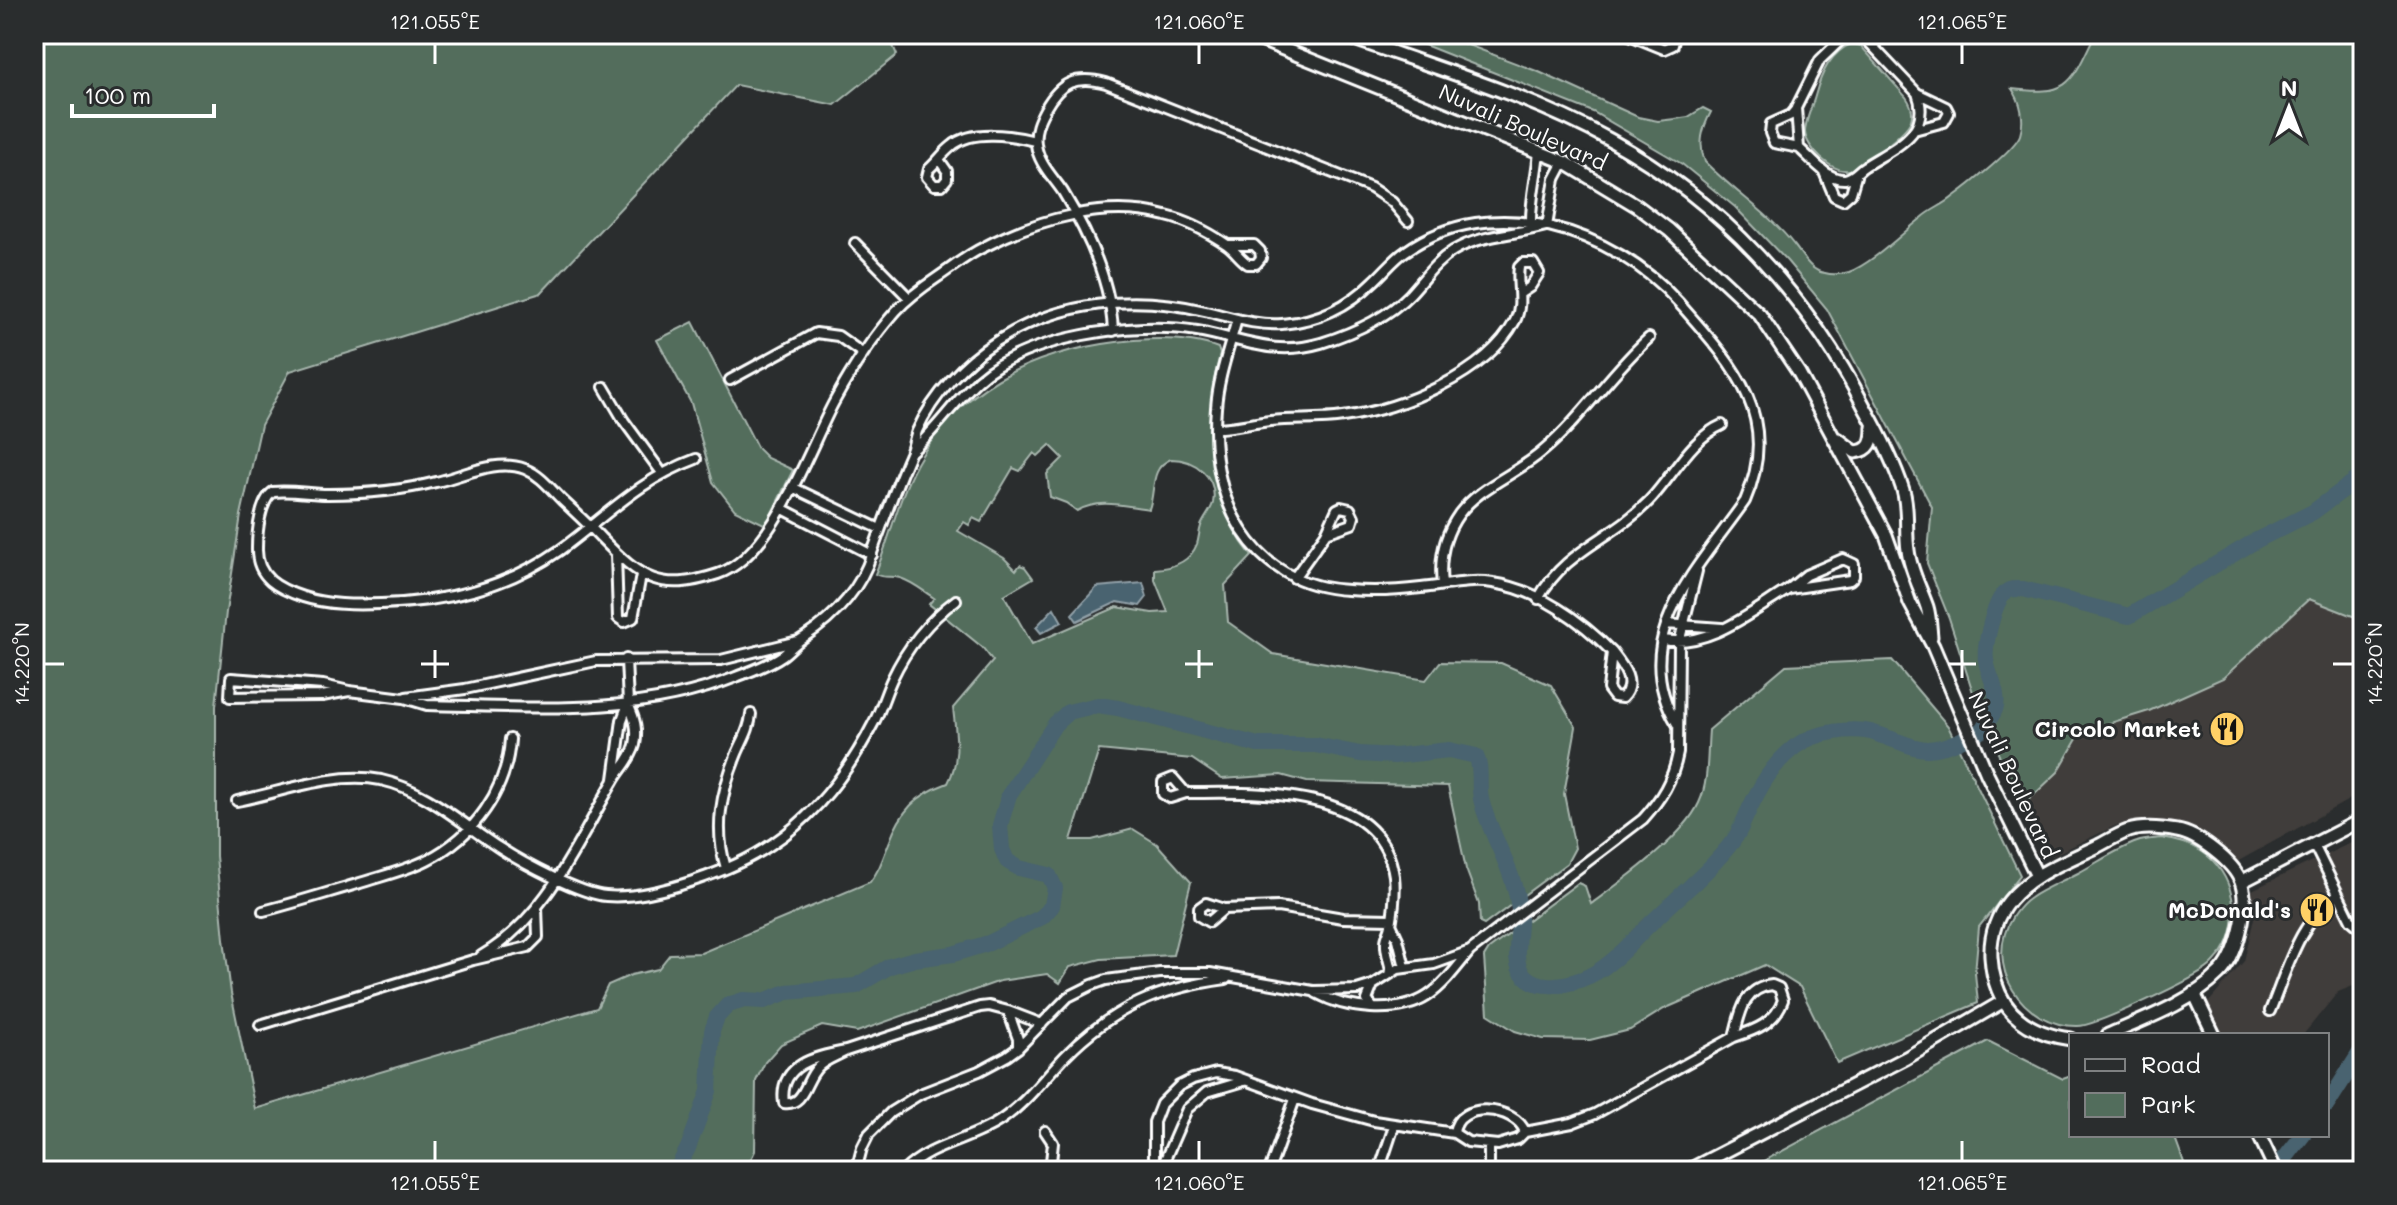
<svg xmlns="http://www.w3.org/2000/svg" width="2397" height="1205" viewBox="0 0 2397 1205" font-family="Mali,sans-serif">
  <style>
    .built { fill: #3f3c3a }
    .green { fill: #526d5c; stroke: #a8b6ae; stroke-width: 2; fill-rule: evenodd }
    .water { fill: #4a636f; stroke: #92a1a9; stroke-width: 2 }
    .lines { fill: none; stroke-linecap: round; stroke-linejoin: round }
    .river { stroke: #4a636f; stroke-width: 16 }
    .street-casing { stroke: #fff; stroke-width: 14 }
    .secondary-casing { stroke: #fff; stroke-width: 17 }
    .street { stroke: #2a2d2e; stroke-width: 8 }
    .secondary { stroke: #2a2d2e; stroke-width: 11 }
    .ticks { fill: none; stroke: #fff; stroke-width: 3 }
    .labels { text-anchor: middle; stroke-width: 6; stroke-linejoin: round; paint-order: stroke }
    .street-label { font-size: 22px; fill: #fff; stroke: #2a2d2e }
    .poi-label { font-size: 22px; font-weight: bold; fill: #fff; stroke: #2a2d2e; text-anchor: end }
    .neatline { fill: none; stroke: #fff; stroke-width: 3 }
    .ticks-label { font-size: 20px; text-anchor: middle; fill: #fff }
  </style>
  <rect width="100%" height="100%" fill="#2a2d2e"/>
  <filter id="ink" filterUnits="userSpaceOnUse"><feTurbulence type="fractalNoise" baseFrequency=".0125" numOctaves="2"/><feDisplacementMap in="SourceGraphic" scale="16" xChannelSelector="R" yChannelSelector="G"/><feConvolveMatrix kernelMatrix="1 2 1 2 8 2 1 2 1" color-interpolation-filters="sRGB"/></filter>
  <g filter="url(#ink)">
    <path class="built" d="M2309 599 2363 620V693L2357 707 2363 726V792L2235 863 2215 843 2192 827 2165 822 2117 825 2052 856 2034 835 2022 806 2058 772 2081 732 2149 711 2223 678Z
      M2363 837V982L2338 992 2303 1035H2223L2208 1003 2244 961 2254 918 2252 890Z"/>
    <path class="green" d="M34 34H888L897 55 835 105 736 85 541 293 290 371 261 425 241 515 226 612 216 706V856L224 939 231 993 255 1109 597 1008 608 985 631 975 658 969 670 954 701 953 870 882C880 869 883 858 889 843 901 811 915 795 948 783 961 758 956 736 953 708L993 661 982 647 929 604 934 598C923 591 913 582 900 578 890 575 884 579 875 574 892 534 899 492 922 455 969 377 1048 348 1134 340 1161 338 1193 338 1218 348L1220 354C1202 422 1205 499 1252 556L1225 585 1228 622 1273 654 1426 680 1440 662 1501 663 1551 685 1576 727 1564 794 1575 848 1567 863 1484 925 1480 923 1479 904 1466 869 1448 786 1307 782 1281 775 1222 779 1192 759 1099 750 1071 840H1092L1133 829 1157 844 1191 882 1173 955 1101 959 1070 967 1060 983 1047 974 1000 981 857 1032 822 1026 781 1044 765 1062 756 1081 755 1151 745 1171H34ZM1050 445 1063 458 1047 474 1050 497 1066 503 1077 511C1100 498 1124 506 1149 509 1156 490 1149 468 1171 459 1195 459 1218 477 1213 503 1211 511 1204 518 1201 526 1199 532 1199 538 1197 544 1190 562 1172 568 1155 569V580L1168 612 1152 613 1117 607 1032 644 1004 595 1033 578 1025 567 1020 565 1016 570 1004 558 958 531 964 522 969 525 973 518 981 522 1013 468 1020 471 1034 453 1038 456Z
      M925 34H981L985 36 955 42Z
      M1397 34H1438L1460 42 1539 72 1638 117 1658 121 1675 119 1688 117 1703 108 1711 112C1702 129 1698 144 1705 162 1733 191 1769 213 1794 245 1803 256 1810 271 1825 273 1832 275 1842 274 1849 272 1873 263 1902 233 1923 217 1932 209 1944 205 1953 197 1967 187 2015 149 2020 135 2025 120 2021 101 2012 89 2070 96 2071 84 2095 34H2363V620L2309 599 2223 678 2149 711 2081 732 2058 772 2022 806 1979 711 1949 618 1927 563 1932 507 1827 309 1787 261 1735 207 1682 164 1593 112Z
      M1853 43 1861 46 1906 97C1911 104 1914 111 1911 120 1907 132 1861 168 1849 170 1832 173 1806 148 1805 132 1805 121 1812 107 1815 96 1821 74 1830 52 1853 43Z
      M693 322 758 449 767 458 793 470 766 525 735 510 713 482 691 403 657 340Z
      M1892 660 1948 726 2020 875 1979 927 1975 973 1978 1003 1837 1063 1800 987 1765 965 1664 1009 1630 1030 1590 1040 1543 1039 1515 1031 1488 1014 1484 957 1489 949 1578 883 1585 886 1591 904C1622 881 1683 838 1699 803 1709 782 1707 752 1709 730L1786 665Z
      M2161 838C2176 840 2189 843 2201 851 2234 872 2244 921 2222 953 2218 957 2214 963 2210 966 2195 979 2096 1026 2078 1026 2022 1027 1982 965 2013 916 2017 910 2024 902 2030 898 2044 888 2063 881 2078 873 2097 863 2117 849 2137 842 2144 839 2153 839 2161 838Z
      M1988 1041 2063 1079 2071 1076V1135H2174L2187 1171H1745Z"/>
    <path class="water" d="M1143 583 1147 597 1140 606 1117 602 1077 621 1072 614 1097 587Z
      M1054 608 1062 622 1041 633 1036 627Z"/>
    <g class="lines">
      <path class="river" d="M2327 1105 2363 1048
        M676 1171 688 1148 709 1091 712 1031 717 1017 728 1005 744 1000 764 1001 787 992 856 986 890 966 915 959 953 954 989 943 1042 917 1052 906 1055 888 1049 875 1019 868 1007 861 1002 849 1000 825 1009 795 1055 724 1068 712 1098 705 1118 708 1258 745H1315L1360 754 1394 756 1449 750 1476 756C1483 769 1477 788 1482 803 1492 839 1516 873 1519 911 1521 929 1512 956 1521 971 1533 991 1564 986 1582 979 1609 970 1632 941 1652 922 1680 895 1710 871 1733 841 1739 833 1743 823 1747 814 1759 788 1772 764 1796 746 1815 732 1854 726 1877 734 1915 746 1922 758 1963 739 1971 736 1979 734 1984 728 1988 722 1994 713 1996 707 1999 689 1988 676 1986 660 1984 646 1994 600 2006 592 2011 588 2016 589 2023 589L2129 616 2257 540 2313 512 2363 475
        M2275 1171 2303 1135"/>
      <defs>
        <path id="street" d="M1627 34 1664 49 1673 45 1675 34
          M1847 34 1820 60 1796 108 1799 148C1811 158 1827 180 1845 179 1854 178 1858 170 1865 166 1893 148 1933 133 1917 93L1861 34
          M1796 109 1791 115 1771 124 1770 133 1774 143 1799 148
          M1914 130 1944 122 1949 113 1946 107 1917 93
          M940 161 947 171V179L942 185H934L927 177 929 169C937 162 943 153 952 146 972 129 1011 135 1035 141
          M1824 172 1834 196 1843 200 1851 193 1856 176
          M1531 225C1530 201 1537 176 1539 151
          M1547 226 1555 179 1564 162
          M855 243 909 298
          M1237 319C1229 349 1218 378 1216 408 1208 497 1249 585 1348 590 1372 592 1397 591 1421 588 1444 586 1469 579 1493 583 1537 589 1582 621 1612 652
          M1113 331C1111 283 1088 233 1063 192 1053 177 1038 163 1036 144 1034 131 1039 120 1045 109 1060 82 1076 75 1106 83L1371 188 1392 202 1408 221
          M730 380 816 333 838 336 862 353
          M604 387 624 421 662 473
          M1215 428C1234 428 1251 423 1270 421 1294 418 1319 421 1343 417 1401 409 1486 375 1515 321 1524 303 1516 285 1519 267L1523 263H1533L1539 273 1530 287 1521 293
          M912 451C936 430 954 402 978 380 1026 337 1134 320 1197 331 1243 339 1273 357 1321 343 1353 333 1387 318 1410 294 1424 279 1435 262 1453 251 1481 234 1514 235 1546 226
          M696 459C637 481 608 515 560 550 506 588 446 602 381 604 355 605 328 605 303 597 279 589 256 578 257 548 257 532 260 501 273 492 291 490 310 494 328 494 364 494 401 491 436 482 464 476 496 458 525 469 540 475 550 488 562 500 575 512 589 525 601 538 641 579 660 593 718 574 773 556 808 450 834 402 852 369 871 339 896 311 908 298 923 287 938 277 953 267 967 255 984 247 1037 219 1106 200 1166 216 1187 221 1208 232 1226 244 1235 250 1240 259 1248 264H1256L1261 258 1260 251 1254 245H1228
          M792 487 880 529
          M783 509 872 555
          M616 554 618 618 624 622 633 618 641 575
          M1843 559 1854 564V576L1850 580 1789 589 1806 575Z
          M1294 578 1326 533 1337 509 1341 507 1350 509 1354 517 1352 524 1326 533
          M1442 585C1439 559 1444 535 1459 514 1480 486 1517 474 1543 451 1583 417 1610 373 1649 338
          M1538 599C1566 549 1611 540 1649 501 1673 476 1690 439 1722 425
          M1666 624 1722 628
          M1663 640C1709 648 1751 612 1789 589
          M1612 652C1623 666 1637 683 1622 698L1614 697 1608 689Z
          M231 678 323 685 349 691 322 696 230 697Z
          M349 691 404 698 427 705C530 707 637 717 736 677 751 671 769 665 783 655 790 650 795 643 803 638 835 617 860 591 872 553 884 520 895 488 909 456 913 448 914 439 917 431 933 395 964 362 997 341 1059 301 1134 294 1205 311 1231 317 1255 326 1282 324 1318 321 1349 306 1374 281 1385 271 1394 259 1406 251 1492 190 1613 229 1679 303 1733 364 1782 416 1745 501 1699 567 1625 638 1677 724
          M406 697 465 689 596 661 721 660 798 641
          M1173 778 1186 793 1170 798 1163 794V782Z
          M614 779 622 720 628 704 626 659
          M1186 793C1254 793 1381 784 1394 876 1396 893 1394 908 1391 925 1390 931 1386 936 1386 942 1385 952 1390 962 1391 972
          M237 801C283 792 334 771 381 780 427 790 463 825 501 849 524 864 581 894 606 896 652 900 735 870 772 844 817 814 849 771 873 724 881 710 885 694 892 679 907 647 928 621 956 600
          M2314 845 2351 920 2363 930
          M726 868C714 829 721 793 736 756 742 741 750 730 751 714
          M1206 903 1224 909 1209 922 1199 916V908Z
          M1224 909 1278 907 1343 918 1391 919
          M263 911C295 903 326 893 357 884 381 876 405 871 427 860 474 836 507 791 510 739
          M1391 924 1398 939 1405 967
          M481 956C546 919 577 843 613 782 620 769 631 760 635 745 638 729 635 719 628 704
          M1373 985 1367 1000 1373 1008
          M1772 985 1779 988 1783 1000C1775 1023 1756 1030 1734 1037 1740 1014 1743 988 1772 985Z
          M1316 993C1334 1003 1351 1007 1371 1008 1424 1011 1439 990 1470 951L1643 819C1661 799 1673 780 1678 753L1679 643 1697 571
          M2270 1011C2287 970 2299 920 2338 894
          M260 1025 473 960 528 947 538 937 537 907
          M1018 1048V1039L1008 1011 1042 1024
          M846 1051C837 1056 825 1060 818 1067 805 1079 805 1106 784 1103 778 1064 817 1056 846 1051Z
          M846 1051 980 1007 989 1006 1008 1011
          M1045 1131 1053 1143 1050 1171
          M1525 1132C1516 1106 1457 1100 1454 1133L1468 1142 1498 1145 1518 1139 1525 1132 1572 1123 1595 1114 1734 1037
          M1489 1146V1171
          M856 1171 862 1148 869 1134 891 1112 920 1094 979 1071 1007 1056 1018 1048 1068 997 1092 985 1106 980 1160 973H1210L1313 991 1357 990 1373 985 1398 969 1434 964 1470 951
          M904 1171C931 1144 970 1141 1001 1120 1026 1103 1044 1078 1065 1056 1113 1007 1160 988 1226 979
          M1154 1171V1122L1161 1104 1179 1086 1193 1079 1216 1073 1235 1076 1312 1104 1374 1121 1454 1133
          M1160 1171 1187 1109 1207 1092 1244 1081
          M1269 1171 1295 1099
          M1379 1171 1394 1126"/>
        <path id="secondary" d="M1246 34 1564 162 1637 206 1669 230 1760 315 1799 373 1886 535 1910 603 1933 646 1987 774 2037 876
          M1340 34C1429 66 1527 94 1610 140 1721 201 1808 297 1865 408 1879 433 1894 462 1903 490 1909 510 1905 531 1908 550 1910 570 1921 589 1927 607 1930 617 1930 628 1931 637
          M1838 439 1855 452C1871 451 1873 441 1873 427
          M2241 882 2363 819
          M2194 993 2214 1035
          M2071 1039C2023 1033 1994 1007 1991 957 1990 937 1996 917 2009 901 2031 874 2065 862 2096 847 2106 842 2117 835 2128 831 2144 826 2161 828 2177 831 2197 834 2234 862 2241 882 2250 906 2237 957 2219 974 2190 1003 2145 1019 2108 1035
          M2259 1135 2276 1171
          M1687 1171 1906 1058 2002 1002"/>
      </defs>
      <use href="#street" class="street-casing"/>
      <use href="#secondary" class="secondary-casing"/>
      <use href="#street" class="street"/>
      <use href="#secondary" class="secondary"/>
    </g>
  </g>
  <path class="ticks" d="M435 44V64M1199 44V64M1962 44V64M435 650V678M1199 650V678M1962 650V678M44 664H64M421 664H449M1185 664H1213M1948 664H1976M2333 664H2353M435 1141V1161M1199 1141V1161M1962 1141V1161"/>
  <defs>
    <symbol id="restaurant-disc" viewBox="-11 -11 22 22"><circle r="9.5" fill="#ffd166" stroke="#2a2d2e"/><path d="M-5-6h1v4h1v-4h1v4h1v-4h1v5L-1.5 .5V6h-2V.5L-5-1ZM5-6V6H3V1.5H1.5Q1.5-4 5-6Z" fill="#111"/></symbol>
  </defs>
  <g fill-rule="evenodd">
    <use href="#restaurant-disc" x="2207" y="709" width="40" height="40"/>
    <use href="#restaurant-disc" x="2297" y="890" width="40" height="40"/>
  </g>
  <g class="labels">
    <g class="street-label">
      <text transform="translate(1523 127) rotate(24)" y="8">Nuvali Boulevard</text>
      <text transform="translate(2013 775) rotate(65)" y="8">Nuvali Boulevard</text>
    </g>
    <g class="poi-label">
      <text x="2201" y="737">Circolo Market</text>
      <text x="2291" y="918">McDonald's</text>
    </g>
  </g>
  <rect width="2397" height="1205" fill="none" stroke="#2a2d2e" stroke-width="88"/>
  <rect x="2069" y="1033" width="260" height="104" fill="#2a2d2e" stroke="#7f8182" stroke-width="2"/>
  <rect x="2085" y="1059" width="40" height="12" fill="#2a2d2e" stroke="#7f8182" stroke-width="2"/>
  <text x="2141" y="1073" font-size="24" fill="#ffffff">Road</text>
  <rect x="2085" y="1093" width="40" height="24" fill="#526d5c" stroke="#7f8182" stroke-width="2"/>
  <text x="2141" y="1113" font-size="24" fill="#ffffff">Park</text>
  <g transform="translate(2289 108)" stroke="#2a2d2e" stroke-width="6" paint-order="stroke">
  <path d="M0-6L14 30L0 20L-14 30Z" fill="#ffffff"/>
  <text y="-12" font-size="22" font-weight="bold" text-anchor="middle" fill="#ffffff">N</text>
  </g>
  <path d="M72 104v12h142v-12" fill="none" stroke="#ffffff" stroke-width="4"/>
  <text x="84" y="104" font-size="24" fill="#ffffff" stroke="#2a2d2e" stroke-width="6" paint-order="stroke">100 m</text>
  <rect x="44" y="44" width="2309" height="1117" class="neatline"/>
  <g class="ticks-label">
    <text x="435" y="29">121.055°E</text>
    <text x="1199" y="29">121.060°E</text>
    <text x="1962" y="29">121.065°E</text>
    <text transform="translate(22 664) rotate(-90)" y="7">14.220°N</text>
    <text transform="translate(2375 664) rotate(-90)" y="7">14.220°N</text>
    <text x="435" y="1190">121.055°E</text>
    <text x="1199" y="1190">121.060°E</text>
    <text x="1962" y="1190">121.065°E</text>
  </g>
</svg>
